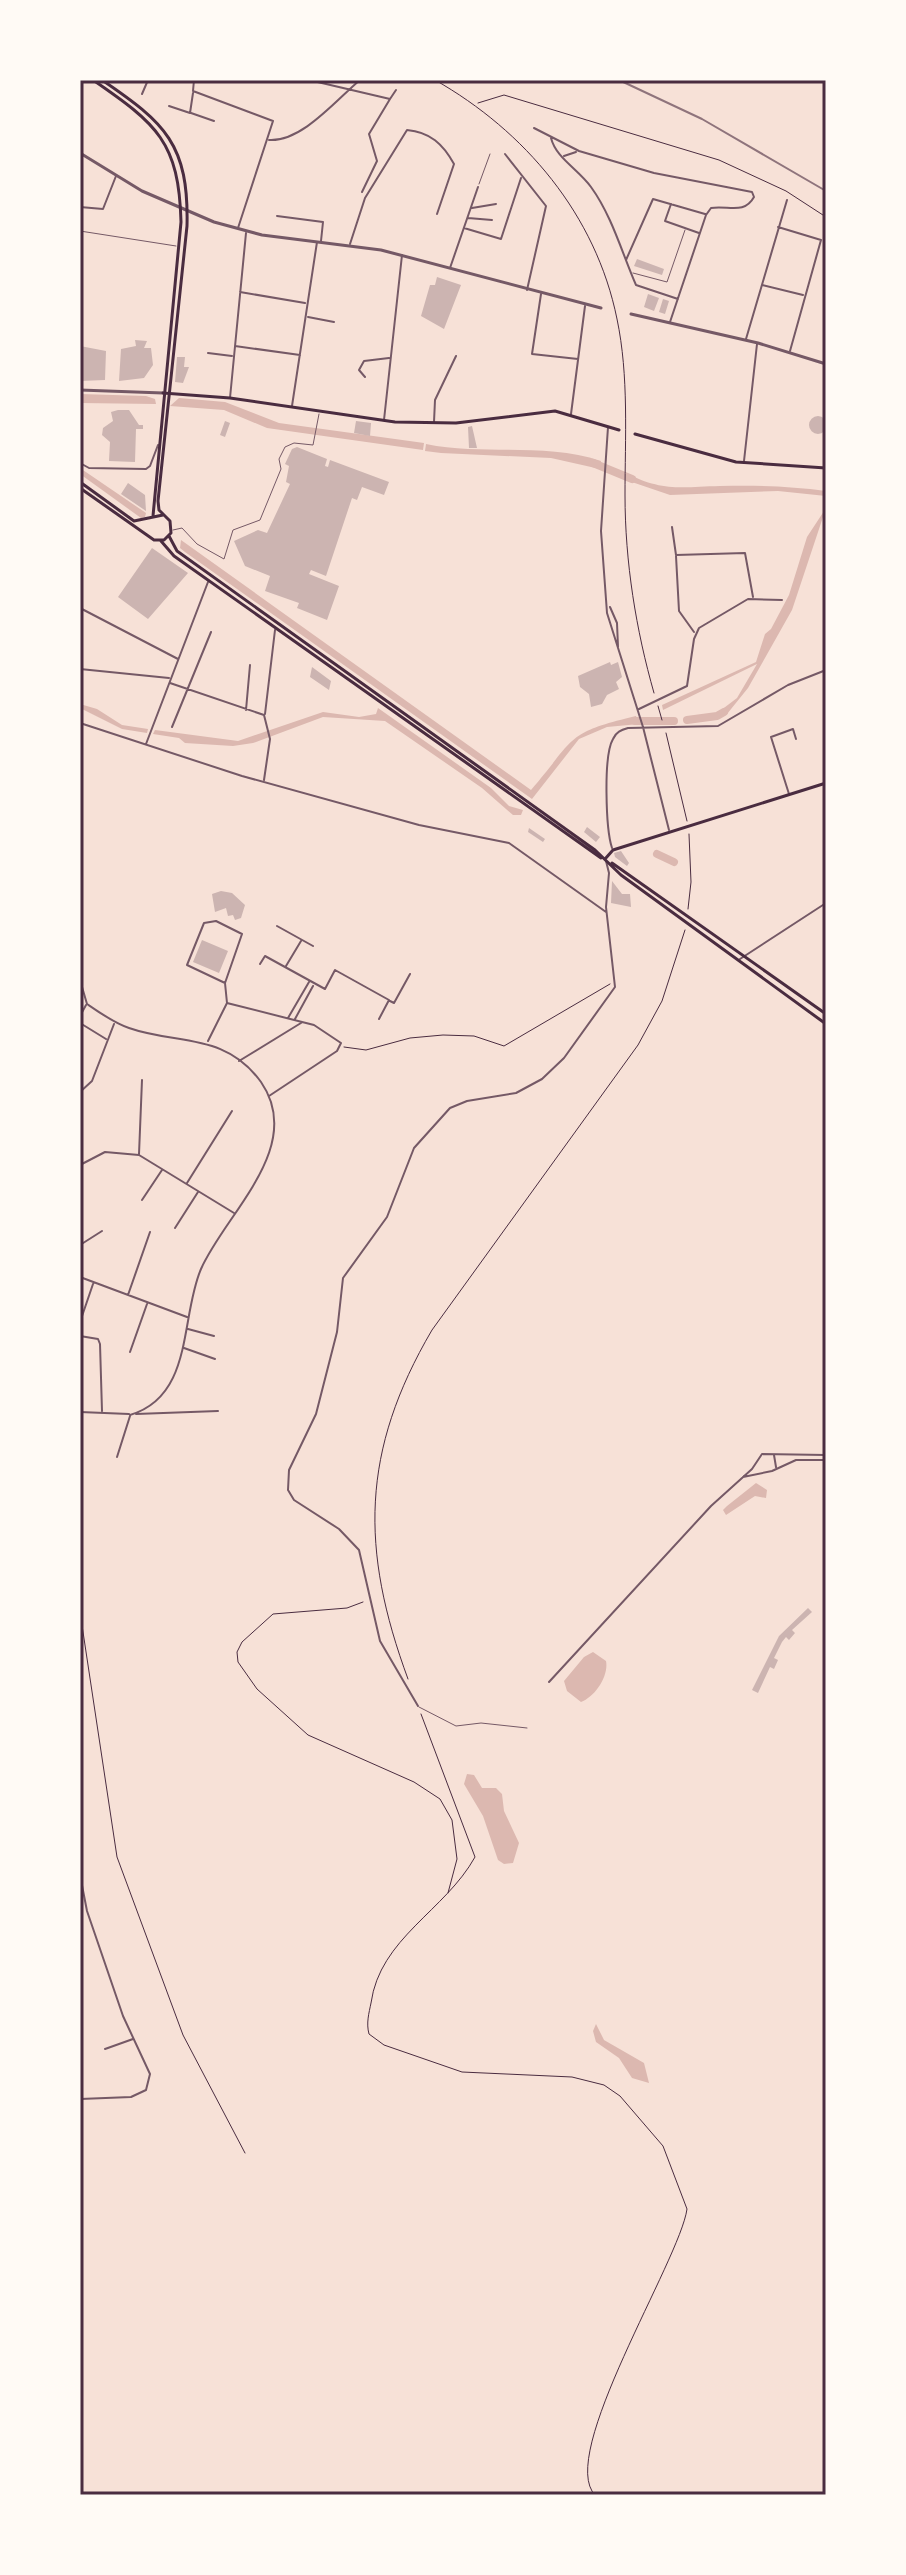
<svg xmlns="http://www.w3.org/2000/svg" width="906" height="2575" viewBox="0 0 906 2575" font-family="Inter,sans-serif">
  <style>
    .water { fill: #dcb8b0 }
    .lines { fill: none; stroke-linecap: round; stroke-linejoin: round }
    .river { stroke: #dcb8b0; stroke-width: 8 }
    .building { fill: #ccb4b1 }
    .path { stroke: #4a2c40; stroke-width: 1 }
    .service { stroke: #755966; stroke-width: 1 }
    .minor { stroke: #755966; stroke-width: 2 }
    .tertiary { stroke: #755966; stroke-width: 3 }
    .secondary { stroke: #4a2c40; stroke-width: 3 }
    .primary { stroke: #4a2c40; stroke-width: 3 }
    .rail { stroke: #8f747c; stroke-width: 2 }
    .neatline { fill: none; stroke: #4a2c40; stroke-width: 3 }
  </style>
  <rect width="100%" height="100%" fill="#f7e1d7"/>
  <path class="water" d="M80 394 146 396 155 399 156 404 80 403Z
    M179 398 225 402 279 423 424 443 423 450 267 428 224 410 170 406Z
    M426 444C484 456 545 442 601 461L600 469 551 458 441 453 425 451Z
    M80 468 146 513 145 517 141 518 80 474Z
    M624 472C662 492 680 487 720 486 755 485 791 486 826 491V496L778 491 670 495 623 479Z
    M826 508 792 610 748 688 727 714 718 718 716 714 737 698 757 664 663 710 662 705 756 662 765 634 771 629 789 595 807 537Z
    M181 540 531 790C576 738 564 733 636 716L639 724 607 727 579 739 532 799 185 552 180 548Z
    M80 704 97 709 122 725 148 729 147 733 122 729 80 708Z
    M378 708 491 788 509 806 523 810 521 815H513L482 788 385 721 323 717 253 743 233 746 185 743 179 738 153 734 155 730 238 741 323 712 359 717 376 714Z
    M756 1483 767 1490 766 1498 755 1496 726 1515 723 1510 727 1506Z
    M593 1652 606 1661C609 1676 595 1697 581 1702L567 1691 564 1681 584 1657Z
    M467 1774 474 1775 482 1788H496L502 1794 504 1811 519 1843 513 1863 504 1864 498 1860 483 1816 464 1784Z
    M596 2024 604 2040 644 2063 649 2083 632 2078 619 2058 596 2042 593 2031Z"/>
  <g class="lines">
    <path class="river" d="M593 463 632 479
      M687 720 717 716 724 712
      M635 721H674
      M657 854 674 862"/>
  </g>
  <path class="building" d="M637 259 664 269 662 275 634 266Z
    M437 277 461 285 444 329 421 316 430 285H435Z
    M648 294 659 298 654 311 644 307Z
    M663 299 669 301 665 314 659 312Z
    M135 340 147 341 144 348H151L153 365 144 378 119 381 121 349 136 346Z
    M80 346 106 351 105 380 80 381Z
    M177 357H185L184 367H189L183 383 175 382Z
    M118 410H129L139 425H143V429H136L135 462 109 461 110 442 102 435 103 428 113 421 111 412Z
    M809 425a9 9 0 1 1 18 0a9 9 0 1 1-18 0Z
    M225 421 230 423 225 437 220 435Z
    M356 421 371 423 370 436 354 433Z
    M472 426 477 448H469L468 427Z
    M297 447 327 459 325 466 328 467 330 460 389 482 384 495 362 487 357 500 352 498 326 576 311 570 309 574 339 586 327 620 297 608 299 603 265 591 270 576 245 566 234 541 258 530 267 533 290 484 286 482 289 466 285 464 292 449Z
    M128 483 145 495 146 511 121 494Z
    M152 548 188 573 148 619 118 597Z
    M610 662 611 665 618 662 622 677 616 682 619 689 607 695 602 704 591 707 589 694 580 687 578 676Z
    M312 667 331 681 329 690 310 677Z
    M587 827 600 837 596 842 584 832Z
    M529 828 545 839 543 842 528 832Z
    M621 851 629 863 627 866 615 857 614 853Z
    M612 881 622 894H630L631 907 611 903Z
    M221 891 232 893 245 905 241 918 235 920 233 915 228 916 226 908 215 912 212 894Z
    M202 940 228 951 219 973 193 962Z
    M808 1608 812 1612 792 1630 795 1633 789 1640 786 1637 782 1642 774 1658 778 1660 774 1669 770 1667 758 1693 752 1690 779 1636Z"/>
  <g class="lines">
    <path class="path" d="M435 80C525 131 596 215 617 319 629 376 625 438 625 495 625 562 636 630 654 693
      M478 103 504 95 719 160 786 191 826 217
      M658 706 662 720
      M666 733 687 821
      M688 909 691 882 689 834
      M344 1047 366 1050 410 1038 443 1035 474 1036 504 1046 610 984
      M363 1602 347 1608 273 1614 242 1642 237 1652 238 1662 257 1689 308 1735 414 1782 440 1799 452 1820 457 1859 448 1893
      M80 1612 117 1857 183 2035 245 2153
      M408 1679C360 1549 361 1451 432 1330L638 1045 662 1001 685 930
      M421 1714 475 1857C445 1911 380 1938 371 2003 369 2013 366 2023 369 2034L384 2045 462 2072 572 2077 604 2085 620 2096 663 2146 687 2209C680 2260 556 2456 595 2495"/>
    <path class="service" d="M479 184 490 154
      M80 231 176 246
      M633 273 667 282 685 230
      M173 530 182 528 197 544 224 559 233 530 260 520 281 469 279 459 285 447 294 443 313 445 319 414
      M419 1707 456 1726 481 1723 527 1728"/>
    <path class="minor" d="M194 80 193 91 273 121 238 228
      M309 80 390 99 396 90
      M142 94 148 80
      M169 106 190 113 193 93
      M191 113 214 121
      M534 128 579 151 654 173 752 192 754 197C744 215 728 205 711 208L706 215 670 322
      M551 138C556 158 578 169 591 187 612 216 622 253 636 285L678 299
      M269 140C302 142 336 100 360 80
      M505 154 546 206 527 290
      M564 156 576 152
      M362 192 377 161 369 134 390 99
      M671 204 665 221 699 233
      M80 207 103 209 116 176
      M472 208 496 204
      M277 216 323 222 321 241
      M468 218 492 220
      M778 227 821 240 790 351
      M464 228 501 239 521 178
      M350 244 365 198 407 130C430 132 443 144 454 164L437 214
      M626 260 653 199 705 214
      M450 268 478 187
      M762 285 803 295
      M240 292 305 303
      M541 294 532 354 578 359
      M308 317 334 322
      M746 339 787 200
      M235 346 300 355
      M208 353 232 356
      M824 362 826 354
      M365 377 359 370 364 361 389 358
      M230 398 246 233
      M292 406 317 242
      M571 414 585 306
      M384 420 402 255
      M434 422 435 400 456 356
      M608 427 601 531 607 613 643 727 669 830
      M744 461 757 344
      M80 463 89 468 146 469 150 466 158 445
      M672 527 676 555 745 553 753 597
      M676 556 679 611 694 632
      M610 607 617 623 618 647
      M80 608 178 659
      M80 669 169 678
      M170 683 264 715 270 739 264 780
      M639 709 687 686 694 639 699 628 748 599 782 600
      M246 710 250 665
      M265 714 275 630
      M80 723 242 776 419 825 509 843 606 912
      M172 727 211 632
      M146 744 208 582
      M789 794 771 737 793 729 796 739
      M612 848C606 830 603 756 613 739 616 732 621 730 628 728L718 726 788 685 826 670
      M277 926 313 946
      M740 959 826 903
      M260 964 265 956 325 989 335 970 389 1000 379 1019
      M286 966 301 941
      M80 980 87 1004C100 1013 114 1023 129 1028 177 1045 225 1032 261 1082 306 1147 225 1214 201 1269 180 1317 194 1396 130 1415
      M225 983 187 965 204 923 216 921 242 934 225 983 227 1003
      M390 1001 394 1003 410 974
      M80 1016 86 1005
      M288 1018 309 982
      M295 1019 313 986
      M80 1023 106 1039
      M208 1041 227 1003 314 1025 341 1043 337 1051 269 1096
      M239 1061 301 1023
      M80 1092 92 1081 114 1024
      M139 1154 142 1080
      M80 1165 105 1152 139 1155 234 1213
      M187 1183 232 1111
      M142 1200 162 1170
      M175 1228 198 1192
      M80 1245 102 1231
      M80 1277 187 1317
      M128 1295 150 1232
      M80 1322 93 1284
      M188 1329 214 1336
      M80 1336 98 1339 100 1344 102 1411
      M184 1348 215 1359
      M130 1352 147 1304
      M80 1412 129 1414
      M136 1414 218 1411
      M774 1455 776 1467
      M117 1457 130 1416
      M743 1477 772 1471 796 1460H826
      M549 1682 711 1506 752 1469 762 1454 826 1455
      M418 1706 380 1641 359 1550 339 1529 294 1500 288 1490 289 1470 316 1414 337 1332 343 1278 387 1217 414 1148 450 1108 467 1101 516 1093 542 1079 564 1058 615 987 606 907 609 873 606 861
      M80 1875 87 1911 123 2016 150 2074 146 2090 131 2097 80 2099
      M105 2049 133 2039"/>
    <path class="tertiary" d="M80 153 142 191 214 222 262 235 381 250 601 308
      M631 314 758 343 826 364
      M80 390 163 393"/>
    <path class="secondary" d="M163 393 230 398 395 422 456 423 555 411 619 430
      M635 434 736 462 826 468"/>
    <path class="primary" d="M93 80C157 124 179 142 181 222L153 516
      M80 482 134 521 163 515
      M80 488 154 540H164L171 533 170 521 159 510 158 501 187 226C189 144 165 123 102 80
      M169 536 177 551 595 850 621 875 826 1024
      M161 541 174 556 601 858
      M605 859 613 850 826 783
      M612 863 826 1014"/>
    <path class="rail" d="M619 80 702 119 826 191"/>
  </g>
  <rect width="906" height="2575" fill="none" stroke="#fffaf5" stroke-width="164"/>
  <rect x="82" y="82" width="742" height="2411" class="neatline"/>
</svg>
